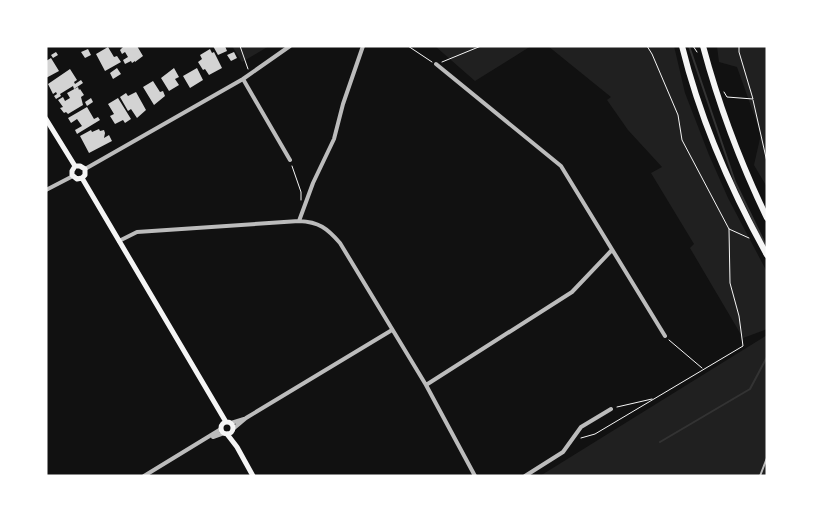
<svg xmlns="http://www.w3.org/2000/svg" width="813" height="522" viewBox="0 0 813 522" font-family="Commissioner,sans-serif">
  <style>
    .green { fill: #202020 }
    .lines { fill: none; stroke-linecap: round; stroke-linejoin: round }
    .stream { stroke: #333; stroke-width: 2 }
    .building { fill: #d3d3d3 }
    .path { stroke: #f5f5f5; stroke-width: 1 }
    .service { stroke: #bcbcbc; stroke-width: 2 }
    .minor { stroke: #bcbcbc; stroke-width: 4 }
    .secondary { stroke: #f5f5f5; stroke-width: 5 }
    .motorway { stroke: #f5f5f5; stroke-width: 6 }
  </style>
  <rect width="100%" height="100%" fill="#111"/>
  <path class="green" d="M232 46H269L242 62Z
    M435 46H531L475 81Z
    M548 46H674L685 93 709 155 728 198 767 272V329L743 338 690 248 694 244 651 173 662 167 628 130 607 100 611 97Z
    M717 46H767V187L754 165 761 134 737 67 719 62Z
    M767 335V476H540L743 350Z"/>
  <g class="lines">
    <path class="stream" d="M689 46 735 182 767 248
      M660 442 750 389 767 357"/>
  </g>
  <path class="building" d="M124 46H137L143 56 135 62V61L132 63 131 61 125 64 123 60 128 57 125 52 122 54 120 50Z
    M213 46H225L227 51 218 55Z
    M108 47 114 57 117 56 121 62 105 71 96 54Z
    M88 49 91 55 85 58 81 52Z
    M210 49 212 53 214 52 222 68 209 75 205 69 203 70 198 62 202 59 200 55Z
    M56 52 58 55 53 58 51 55Z
    M234 52 237 58 231 61 227 55Z
    M51 58 59 71 46 78V61Z
    M117 68 121 74 113 79 110 73Z
    M174 68 179 77 175 79 179 85 169 91 161 78Z
    M197 68 203 80 190 88 183 76Z
    M70 69 77 80 74 82 75 84 81 80 83 83 74 89 73 86 60 94 61 96 56 99 54 96 57 94 56 92 53 94 48 84Z
    M153 81 160 92 163 91 165 96 154 105 143 87Z
    M78 87 79 90 80 89 84 95 81 97 83 105 68 114 66 112 64 113 60 108 63 107 58 100 63 97 65 101 70 98 67 93Z
    M136 92 146 110 137 118 131 109 128 111 120 97 126 93 128 96Z
    M91 98 93 102 87 106 85 102Z
    M118 98 131 119 125 123 123 120 115 124 110 116 114 114 108 104Z
    M87 107 94 119 98 117 100 120 77 134 75 130 82 126 77 119 71 123 68 118Z
    M99 129 100 131 104 130 105 133 104 138 109 135 112 141 89 153 80 136 91 130 92 132Z"/>
  <g class="lines">
    <path class="path" d="M240 46 248 69
      M408 46 432 62
      M647 46 652 54 678 115 682 140 729 229 749 238
      M693 46 697 52
      M442 62 481 46
      M724 92 727 97 753 99 739 52V46
      M753 100 767 162
      M292 166 301 192V200
      M669 340 702 368
      M617 407 652 399
      M581 438 595 434 743 346 739 316 730 283 729 229"/>
    <path class="service" d="M760 476 767 458"/>
    <path class="minor" d="M436 64 561 166 665 336
      M243 79 290 160
      M85 169 243 79 290 46
      M46 190 73 176
      M299 221 313 183 334 139 343 104 363 46
      M119 241 137 232 299 221C319 222 327 228 340 243L426 385 475 476
      M426 385 572 292 611 251
      M231 423 244 419
      M233 429 246 418 392 330
      M213 437 224 433
      M144 476 221 429
      M525 476 563 452 581 427 611 409"/>
    <path class="secondary" d="M46 119 75 166
      M75 166H80L85 169V175L82 178
      M75 166 72 171V175L77 179 82 178
      M82 178 226 422
      M221 428a6 6 0 1 1 12 0a6 6 0 1 1-12 0Z
      M227 434 237 447 253 476"/>
    <path class="motorway" d="M682 46C700 119 731 190 767 255
      M703 46C719 106 740 162 767 218"/>
  </g>
  <rect width="813" height="522" fill="none" stroke="#ffffff" stroke-width="95"/>
</svg>
